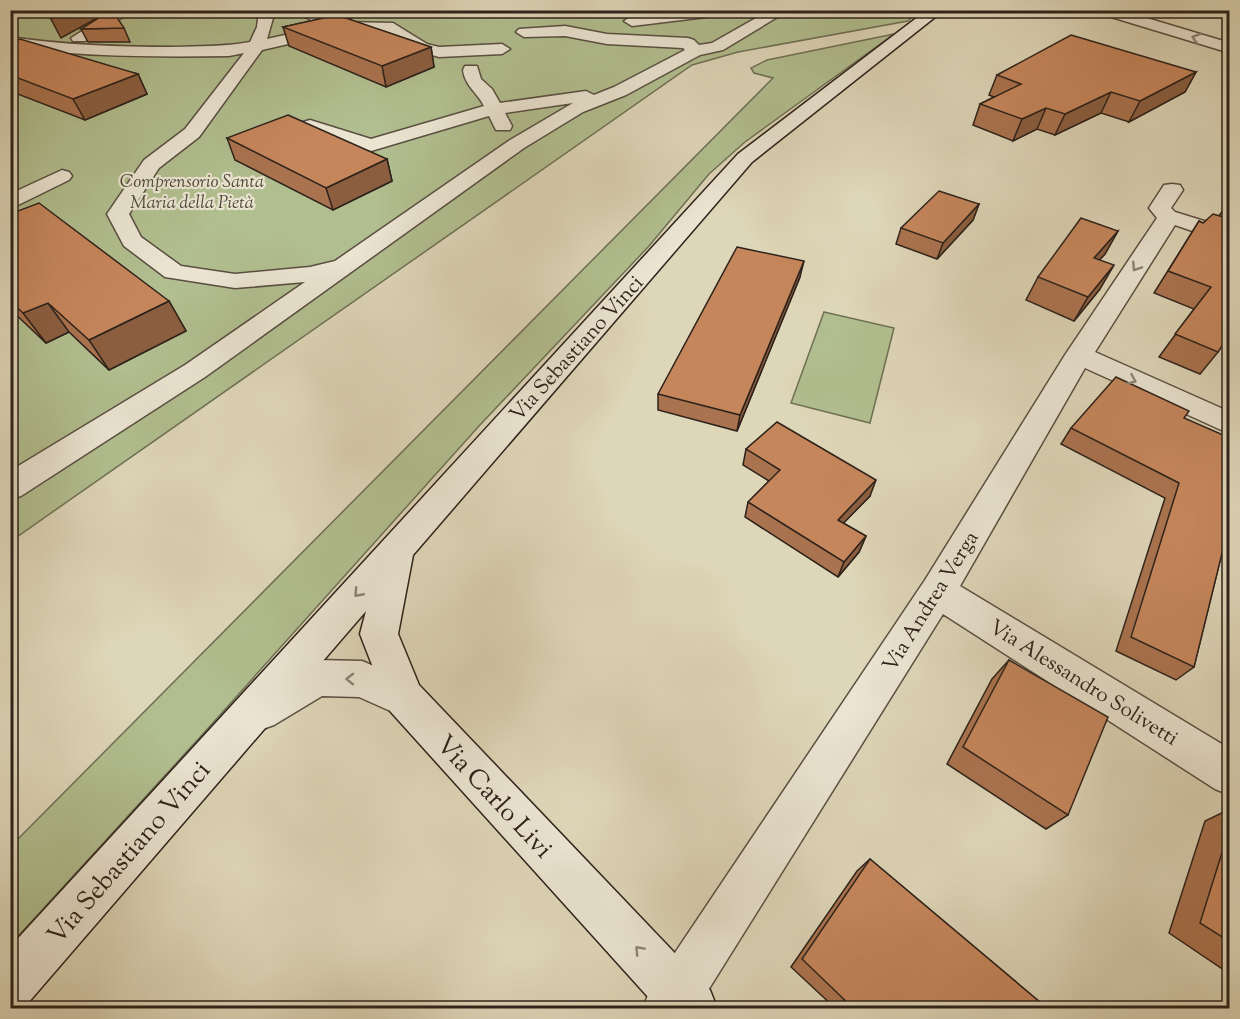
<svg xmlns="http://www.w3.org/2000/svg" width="1240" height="1019" viewBox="0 0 1240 1019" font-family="'Sorts Mill Goudy',serif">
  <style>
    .green { fill: #b1be8f; stroke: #6f7055; stroke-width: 1.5 }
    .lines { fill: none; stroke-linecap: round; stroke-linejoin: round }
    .street-casing { stroke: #594f42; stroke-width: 3 }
    .secondary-casing { stroke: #2d221b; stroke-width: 3 }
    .street { fill: #eae4d1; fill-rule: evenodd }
    .secondary { fill: #eae4d1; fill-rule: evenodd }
    .wall { fill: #aa734f; stroke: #2d221b; stroke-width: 1.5 }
    .shaded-wall { fill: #8b5e40; stroke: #2d221b; stroke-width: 1.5 }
    .building { fill: #c6865c; stroke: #2d221b; stroke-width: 1.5 }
    .oneway { stroke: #8c8376 }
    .labels { text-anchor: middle; stroke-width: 4.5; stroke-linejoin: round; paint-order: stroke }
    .far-park-label { font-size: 18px; font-style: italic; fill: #4e4938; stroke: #eae4d1 }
    .street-label { font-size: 21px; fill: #2d221b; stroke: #eae4d1 }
    .near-street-label { font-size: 26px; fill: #2d221b; stroke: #eae4d1 }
  </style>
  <rect width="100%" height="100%" fill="#ded6b8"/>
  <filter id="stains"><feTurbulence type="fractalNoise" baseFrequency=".00333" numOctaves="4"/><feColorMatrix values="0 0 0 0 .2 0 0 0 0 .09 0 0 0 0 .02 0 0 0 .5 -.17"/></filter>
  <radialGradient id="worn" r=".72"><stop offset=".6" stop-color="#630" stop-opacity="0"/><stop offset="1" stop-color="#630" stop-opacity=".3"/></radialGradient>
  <path class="green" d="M11 11H918L908 21 738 52 692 65 11 541Z
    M894 34 745 142 709 174 649 246 479 426 202 735 11 944V846L773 78 754 73 751 68 767 60Z
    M824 312 894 328 870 423 791 403Z"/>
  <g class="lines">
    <defs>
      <path id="street" d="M116 10H134L85 41H73L71 38Z
        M259 10 275 11 267 39 325 26 289 10H311L343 22 393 23 427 44 439 47 502 44 510 49 502 54 439 57 415 50 389 32H341L262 50 199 137 159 168 129 214 141 237 181 266 235 274 310 267 335 261 510 140 573 103 505 113 512 126 510 130H496L489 116 371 151 303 130 301 126 303 122 310 120 371 139 484 106C477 92 465 86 463 70L465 66H477L481 79 492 89 500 103 586 91 594 95 614 87 685 50 683 48 607 44 565 36 524 37 516 32 519 29 565 26 607 34 688 38 694 40 699 45 712 43 770 10H789L723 50 700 55 626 95 583 112 524 148 205 377 21 496 10 499V471L185 365 305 282 235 288 165 277 124 246 107 214 144 160 185 129 244 53 229 56C156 57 83 57 10 47V37C64 45 118 47 172 47 198 46 224 47 250 42L257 27Z
        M686 10H738L731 14 632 26 624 21 632 16Z
        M1096 10H1120L1230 43V53L1098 13Z
        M62 170 69 172 72 176 69 180 10 209V194Z
        M1172 184 1180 185 1183 190 1171 208 1175 212 1230 229V244L1175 225 1095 352 1230 412V434L1085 368 960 586 1230 749V795L1215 789 943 614 697 1008H643L650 990 925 580 1065 355 1157 218 1149 208 1164 185Z
        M317 660 362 661 418 685 424 698 418 711 404 717 359 697 322 696 274 725 260 730 246 725 240 711 246 697Z"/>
      <path id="secondary" d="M927 10H944L752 162 413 555 398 634 419 685 710 990 717 1008H658L390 711 360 634 366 611 28 1003 10 1008V947L738 154Z"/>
    </defs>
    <use href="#street" class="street-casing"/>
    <use href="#secondary" class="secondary-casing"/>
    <use href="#street" class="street"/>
    <use href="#secondary" class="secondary"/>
  </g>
  <path class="wall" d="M318 10H376L347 19 431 47 434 67 386 87 289 46 283 27 333 16Z
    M124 28 130 42H88L81 29Z
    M10 43 138 74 147 94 85 120 10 91Z
    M1196 72 1185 92 1129 122 1101 113 1055 135 1037 129 1013 141 973 125 980 104 994 97 989 95 997 75Z
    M227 138 387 159 392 181 333 210 235 160Z
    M1230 200V334L1218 352 1200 374 1159 357 1194 309 1154 293 1199 221 1203 223 1219 216Z
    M979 204 973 220 937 259 896 244 901 228Z
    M10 214 169 301 186 331 109 370 69 332 46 343 10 309Z
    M1118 231 1105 254 1099 260 1100 289 1074 321 1026 300 1038 277Z
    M800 277 737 431 658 410V394Z
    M1071 428 1230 438V533L1227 532 1194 667 1176 680 1116 651 1165 498 1061 444Z
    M746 449 870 496 843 523 866 536 859 552 838 577 745 517 748 502 769 481 743 465Z
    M1009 660 1068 815 1046 829 947 764 992 679Z
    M1230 809V974L1169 933 1205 821Z
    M870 859 1047 1008H835L791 967 857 871Z"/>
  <path class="shaded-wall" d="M67 10H110V11L61 38 51 19Z
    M341 10H376L344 20Z
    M431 47 434 67 386 87 382 66Z
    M1196 72 1185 92 1129 122 1140 101Z
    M138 74 147 94 85 120 73 99Z
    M1111 92 1101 113 1055 135 1065 114Z
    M1046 108 1037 129 1013 141 1022 119Z
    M387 159 392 181 333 210 326 188Z
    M979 204 973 220 937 259 943 243Z
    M1118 231 1105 254 1080 281 1094 258Z
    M804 261 800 277 737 431 740 415Z
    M1114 265 1100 289 1074 321 1088 297Z
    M169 301 186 331 109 370 89 340Z
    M48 303 69 332 46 343 23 313Z
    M876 480 870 496 832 535 838 520Z
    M866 536 859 552 838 577 844 562Z"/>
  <path class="building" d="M46 10H67L51 19Z
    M111 10H112L124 28 81 29Z
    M337 15 431 47 382 66 283 27Z
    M1071 35 1196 72 1140 101 1111 92 1065 114 1046 108 1022 119 980 104 1021 84 997 75Z
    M20 39 138 74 73 99 10 75V43Z
    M288 115 387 159 326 188 227 138Z
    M939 191 979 204 943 243 901 228Z
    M39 203 169 301 89 340 48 303 23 313 10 301V214Z
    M1213 214 1230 219V334L1218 352 1175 334 1211 287 1168 271 1199 221 1203 223Z
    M1081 218 1118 231 1094 258 1114 265 1088 297 1038 277Z
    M737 247 804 261 740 415 658 394Z
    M1116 377 1189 411 1184 418 1230 438V521L1194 667 1131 637 1179 483 1071 428Z
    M777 422 876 480 838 520 866 536 844 562 748 502 780 470 746 449Z
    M1009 660 1108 717 1068 815 963 747Z
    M1230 827V942L1200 923Z
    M870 859 1047 1008H853L802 959Z"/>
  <defs><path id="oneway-chevron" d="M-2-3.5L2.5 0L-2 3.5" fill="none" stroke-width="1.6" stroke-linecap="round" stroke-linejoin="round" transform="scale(1.5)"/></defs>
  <g class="oneway">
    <use href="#oneway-chevron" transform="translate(1196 38) rotate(-163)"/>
    <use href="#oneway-chevron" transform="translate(1136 267) rotate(123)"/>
    <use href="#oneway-chevron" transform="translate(1132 380) rotate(24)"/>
    <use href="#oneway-chevron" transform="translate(358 593) rotate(132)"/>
    <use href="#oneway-chevron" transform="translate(350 679) rotate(-179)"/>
    <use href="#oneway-chevron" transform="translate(639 950) rotate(-133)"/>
  </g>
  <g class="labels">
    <g class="far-park-label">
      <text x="192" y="187">Comprensorio Santa<tspan x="192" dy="21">Maria della Pietà</tspan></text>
    </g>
    <g class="street-label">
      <text transform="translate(576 348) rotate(-48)" y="7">Via Sebastiano Vinci</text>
      <text transform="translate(930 601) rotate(-58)" y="7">Via Andrea Verga</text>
      <text transform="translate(1084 682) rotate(32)" y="7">Via Alessandro Solivetti</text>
    </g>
    <g class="near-street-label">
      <text transform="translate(495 796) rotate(47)" y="9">Via Carlo Livi</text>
      <text transform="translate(128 852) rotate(-49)" y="9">Via Sebastiano Vinci</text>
    </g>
  </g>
  <rect width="1240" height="1019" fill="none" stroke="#ded6b8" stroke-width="36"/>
  <rect x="12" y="12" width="1216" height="995" fill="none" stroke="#2d221b" stroke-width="3"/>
  <rect x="18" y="18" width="1204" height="983" fill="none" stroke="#2d221b" stroke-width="1.5"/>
  <rect width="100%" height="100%" filter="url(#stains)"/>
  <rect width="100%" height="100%" fill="url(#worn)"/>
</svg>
